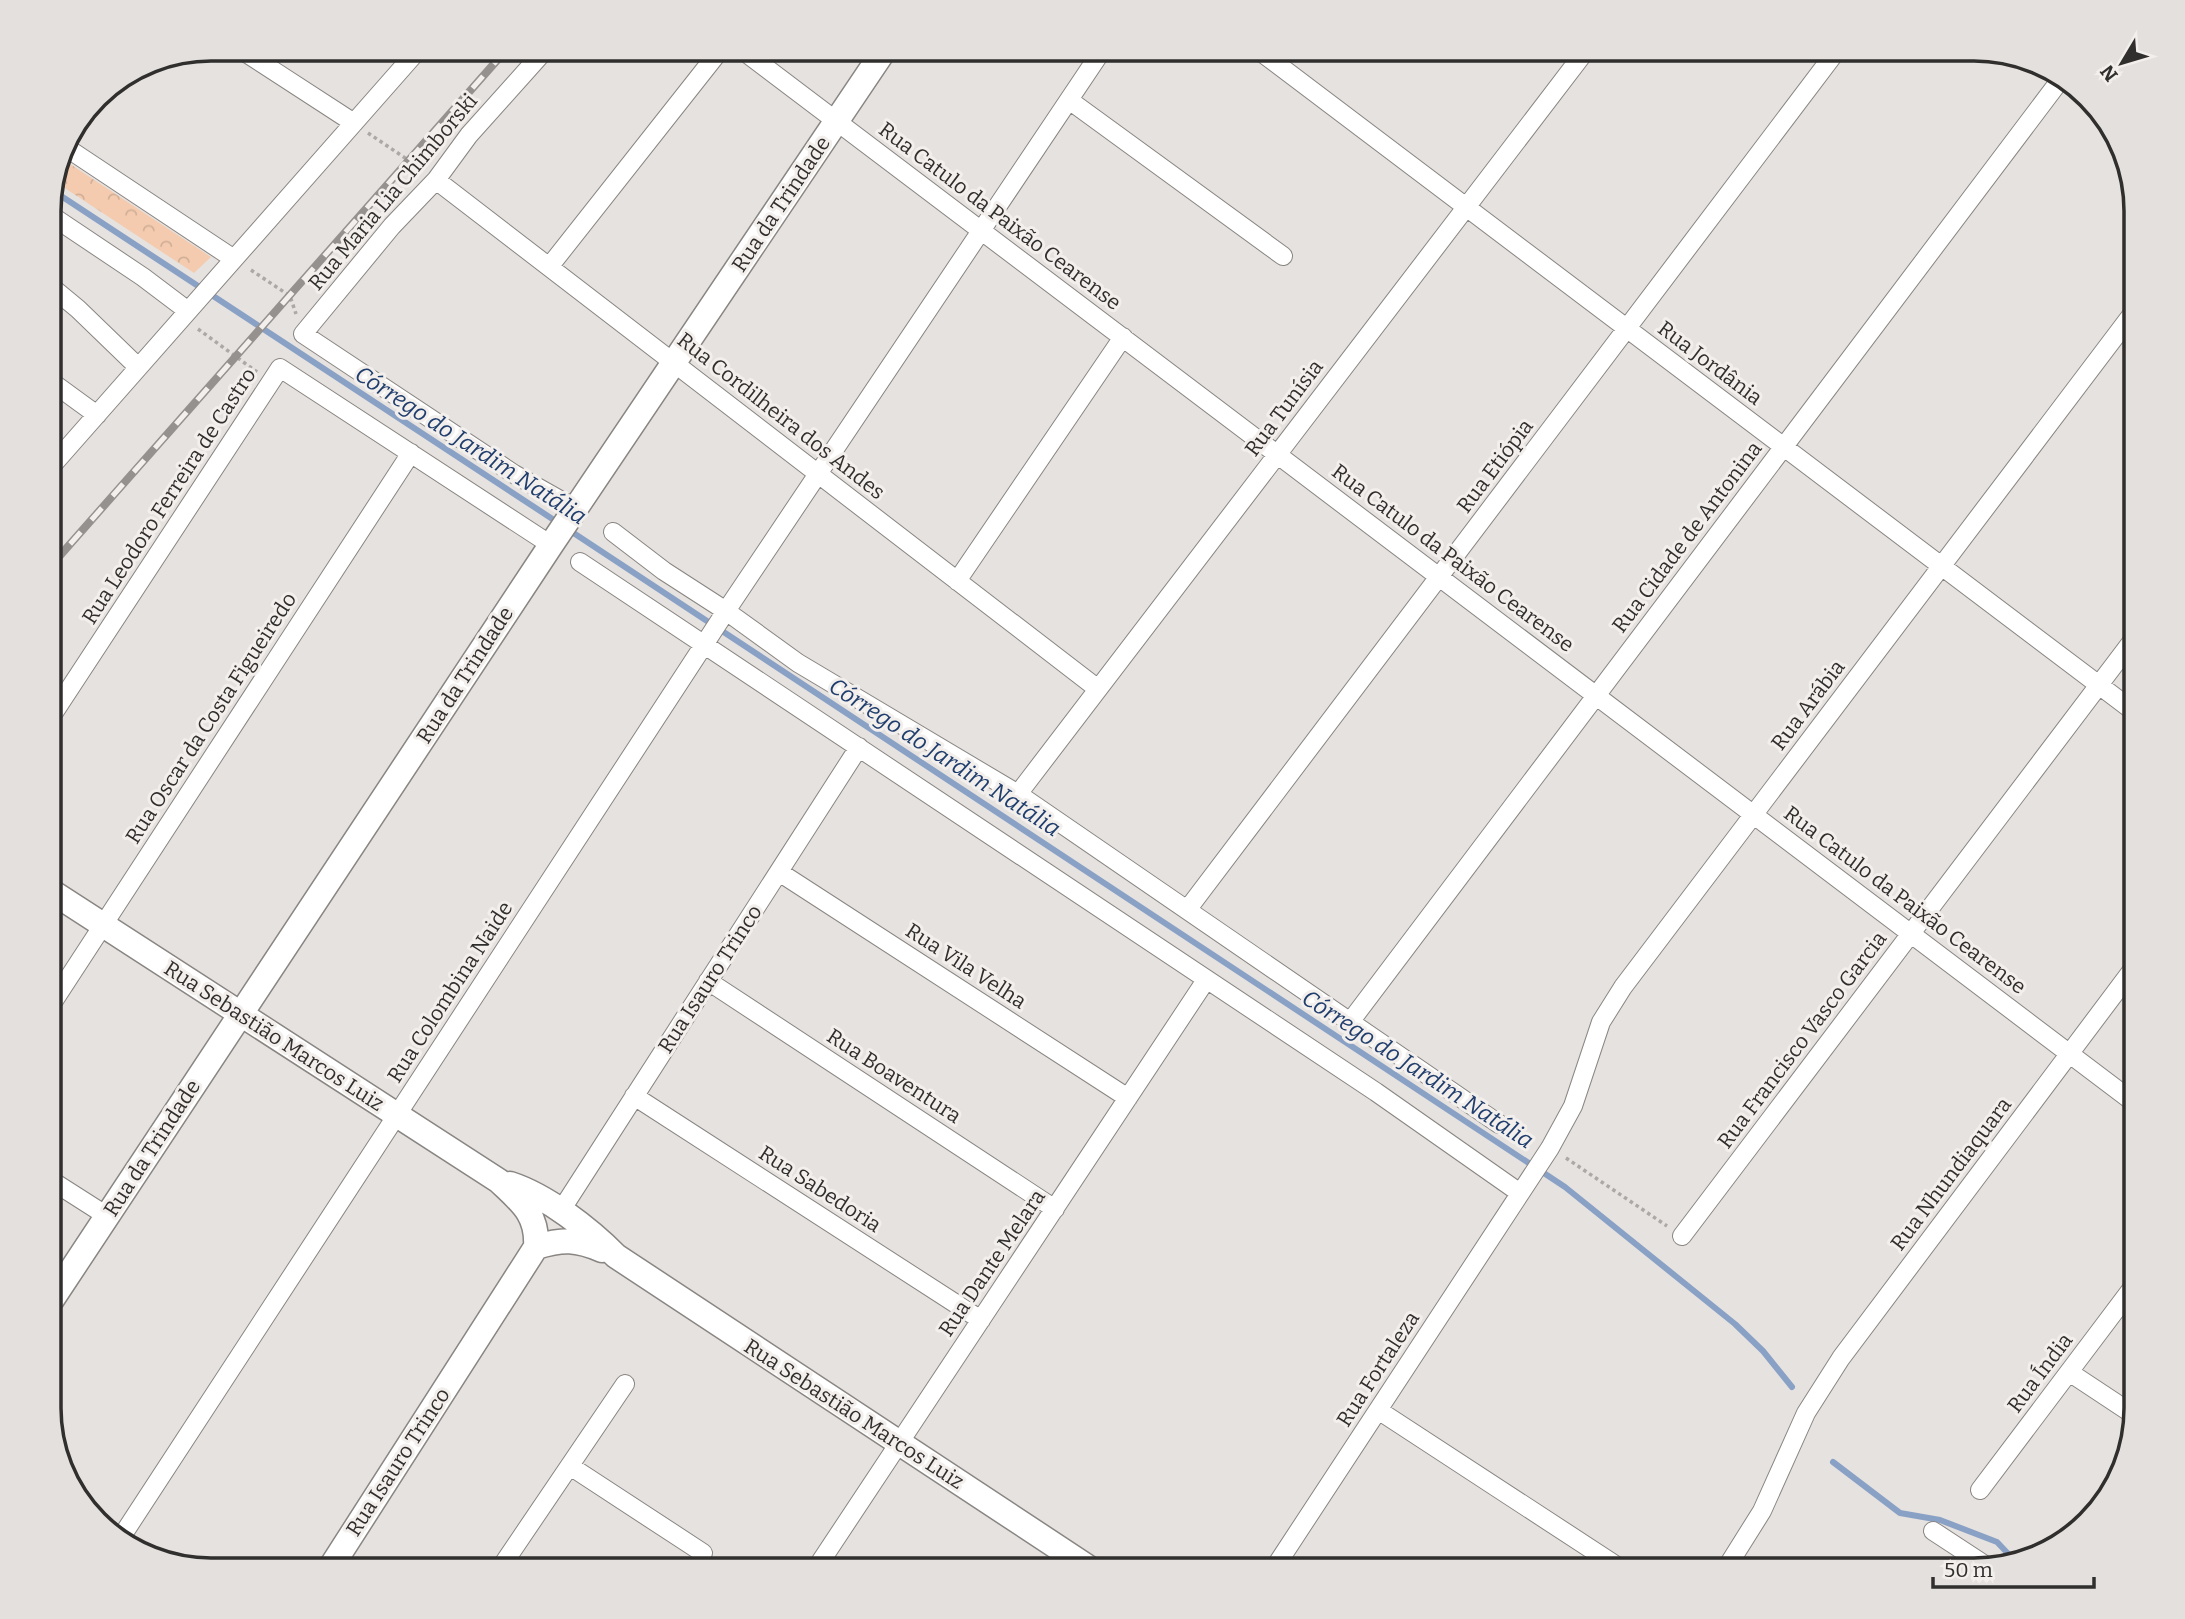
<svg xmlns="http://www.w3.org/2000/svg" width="2185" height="1619" viewBox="0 0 2185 1619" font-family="Bitter,serif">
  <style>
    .park { fill: url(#park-crowns) }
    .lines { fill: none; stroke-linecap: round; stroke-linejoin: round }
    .stream { stroke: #8aa1c6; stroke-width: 6 }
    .street-casing { stroke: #898582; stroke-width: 20 }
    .secondary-casing { stroke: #898582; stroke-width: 27 }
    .path { stroke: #aca8a6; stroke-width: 3.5; stroke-dasharray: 3.5 3.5; stroke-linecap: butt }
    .street { stroke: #fff; stroke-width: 18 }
    .secondary { stroke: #fff; stroke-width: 24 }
    .rail-casing { stroke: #94918e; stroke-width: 8 }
    .rail { stroke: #f3efec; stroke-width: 5; stroke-dasharray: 16; stroke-linecap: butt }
    .labels { text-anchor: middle; stroke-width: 6; stroke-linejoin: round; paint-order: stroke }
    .street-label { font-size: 21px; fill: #312f2e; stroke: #f3efec }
    .water-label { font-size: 23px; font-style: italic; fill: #1f3d6d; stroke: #f3efec }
    .rim { fill: none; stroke: #312f2e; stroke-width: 3.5 }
  </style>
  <defs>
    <pattern id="park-crowns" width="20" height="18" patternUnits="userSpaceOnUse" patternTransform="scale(1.75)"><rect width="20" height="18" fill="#f4cbaf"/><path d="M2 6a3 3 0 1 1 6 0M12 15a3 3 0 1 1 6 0" fill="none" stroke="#d2af97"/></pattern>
  </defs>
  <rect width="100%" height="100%" fill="#e6e2df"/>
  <path class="park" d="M61 158 211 257 194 273 54 181Z"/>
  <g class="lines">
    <path class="stream" d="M52 190 560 524
      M569 530 1565 1187 1735 1324 1763 1351 1792 1387
      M1833 1462 1900 1513 1940 1520 1997 1542 2015 1561"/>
    <defs>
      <path id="street" d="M240 49 354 123
        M546 49 469 135 436 180 392 226 303 334 514 474 576 509
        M741 49 2136 1104
        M1257 49 2136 713
        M1069 100 1283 256
        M64 146 234 259
        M436 180 1098 689
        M49 214 143 277 188 311
        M549 267 721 49
        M49 285 78 309 138 367
        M49 380 97 415
        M49 469 419 49
        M613 532 664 571 726 611 798 663 1018 794 1499 1124
        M580 562 1376 1092 1520 1193
        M957 581 1123 337
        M49 720 280 368 551 545
        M1018 794 1587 49
        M779 872 1128 1098
        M1187 910 1838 49
        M708 981 1055 1209
        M49 1008 411 453
        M1350 1022 2061 79
        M634 1096 981 1320
        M49 1179 107 1216
        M560 1212 859 747
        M1682 1236 2136 636
        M2069 1372 2134 1415
        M1378 1410 1623 1570
        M570 1466 703 1553
        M1980 1490 2136 1283
        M1933 1531 1988 1567
        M120 1539 726 611 1103 49
        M499 1570 625 1384
        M815 1570 1206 980
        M1273 1570 1550 1148 1573 1106 1601 1022 1623 987 2136 309
        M1725 1570 1762 1511 1806 1413 1841 1358 2136 965"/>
      <path id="secondary" d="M49 890 499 1181C521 1202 538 1214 536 1247L329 1570
        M510 1184C547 1196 589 1229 616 1256L1092 1570
        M536 1247C563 1239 576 1239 602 1250
        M49 1304 551 545 885 49"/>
    </defs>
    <use href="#street" class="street-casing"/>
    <use href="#secondary" class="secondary-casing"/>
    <path class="path" d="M368 133 420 168
      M251 270 290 296 296 314
      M198 329 257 372
      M1516 1132 1532 1139
      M1566 1158 1667 1226"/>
    <use href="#street" class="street"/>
    <use href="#secondary" class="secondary"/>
    <defs>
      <path id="rail" d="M49 568 507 49"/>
    </defs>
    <use href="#rail" class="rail-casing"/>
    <use href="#rail" class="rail"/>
  </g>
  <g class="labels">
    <g class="street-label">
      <text transform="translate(393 192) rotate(-50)" y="7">Rua Maria Lia Chimborski</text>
      <text transform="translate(781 204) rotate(-56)" y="7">Rua da Trindade</text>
      <text transform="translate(1000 216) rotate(37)" y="7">Rua Catulo da Paixão Cearense</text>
      <text transform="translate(1710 363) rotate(37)" y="7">Rua Jordânia</text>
      <text transform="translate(1284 408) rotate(-53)" y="7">Rua Tunísia</text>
      <text transform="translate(781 416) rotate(38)" y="7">Rua Cordilheira dos Andes</text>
      <text transform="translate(1495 466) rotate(-53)" y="7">Rua Etiópia</text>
      <text transform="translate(169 496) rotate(-57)" y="7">Rua Leodoro Ferreira de Castro</text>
      <text transform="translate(1687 537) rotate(-53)" y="7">Rua Cidade de Antonina</text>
      <text transform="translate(1453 558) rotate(37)" y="7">Rua Catulo da Paixão Cearense</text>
      <text transform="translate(465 675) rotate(-57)" y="7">Rua da Trindade</text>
      <text transform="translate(1808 705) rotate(-53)" y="7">Rua Arábia</text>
      <text transform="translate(211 718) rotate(-57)" y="7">Rua Oscar da Costa Figueiredo</text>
      <text transform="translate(1905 900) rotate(37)" y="7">Rua Catulo da Paixão Cearense</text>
      <text transform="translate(966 966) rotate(33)" y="7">Rua Vila Velha</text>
      <text transform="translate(710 979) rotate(-57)" y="7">Rua Isauro Trinco</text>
      <text transform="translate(450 992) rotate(-57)" y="7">Rua Colombina Naide</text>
      <text transform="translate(274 1036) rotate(33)" y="7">Rua Sebastião Marcos Luiz</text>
      <text transform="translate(1802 1040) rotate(-53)" y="7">Rua Francisco Vasco Garcia</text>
      <text transform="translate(894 1076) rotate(33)" y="7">Rua Boaventura</text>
      <text transform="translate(152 1148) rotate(-57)" y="7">Rua da Trindade</text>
      <text transform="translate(1951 1174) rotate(-53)" y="7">Rua Nhundiaquara</text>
      <text transform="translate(820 1189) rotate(33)" y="7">Rua Sabedoria</text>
      <text transform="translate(992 1263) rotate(-56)" y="7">Rua Dante Melara</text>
      <text transform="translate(1378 1369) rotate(-57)" y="7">Rua Fortaleza</text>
      <text transform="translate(2040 1373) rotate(-53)" y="7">Rua Índia</text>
      <text transform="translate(854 1414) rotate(33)" y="7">Rua Sebastião Marcos Luiz</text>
      <text transform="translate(398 1462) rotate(-57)" y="7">Rua Isauro Trinco</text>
    </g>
    <g class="water-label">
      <text transform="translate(471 445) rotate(33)" y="8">Córrego do Jardim Natália</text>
      <text transform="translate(945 757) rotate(33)" y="8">Córrego do Jardim Natália</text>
      <text transform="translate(1418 1069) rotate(33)" y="8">Córrego do Jardim Natália</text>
    </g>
  </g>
  <path d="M0 0H2185V1619H0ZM211 61H1974A150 150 0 0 1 2124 211V1408A150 150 0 0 1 1974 1558H211A150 150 0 0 1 61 1408V211A150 150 0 0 1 211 61Z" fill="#e3e0dd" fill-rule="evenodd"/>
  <path class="rim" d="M211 61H1974A150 150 0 0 1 2124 211V1408A150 150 0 0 1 1974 1558H211A150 150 0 0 1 61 1408V211A150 150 0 0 1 211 61Z"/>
  <g transform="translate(2122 63) rotate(232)" stroke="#f3efec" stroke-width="5" paint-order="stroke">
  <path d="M0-5L12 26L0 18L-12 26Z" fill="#312f2e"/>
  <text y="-10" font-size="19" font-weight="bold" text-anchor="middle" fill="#312f2e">N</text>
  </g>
  <path d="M1933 1577v10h161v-10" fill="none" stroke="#312f2e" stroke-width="3.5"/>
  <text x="1944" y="1577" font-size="21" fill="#312f2e" stroke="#f3efec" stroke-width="5" paint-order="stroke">50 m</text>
</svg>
